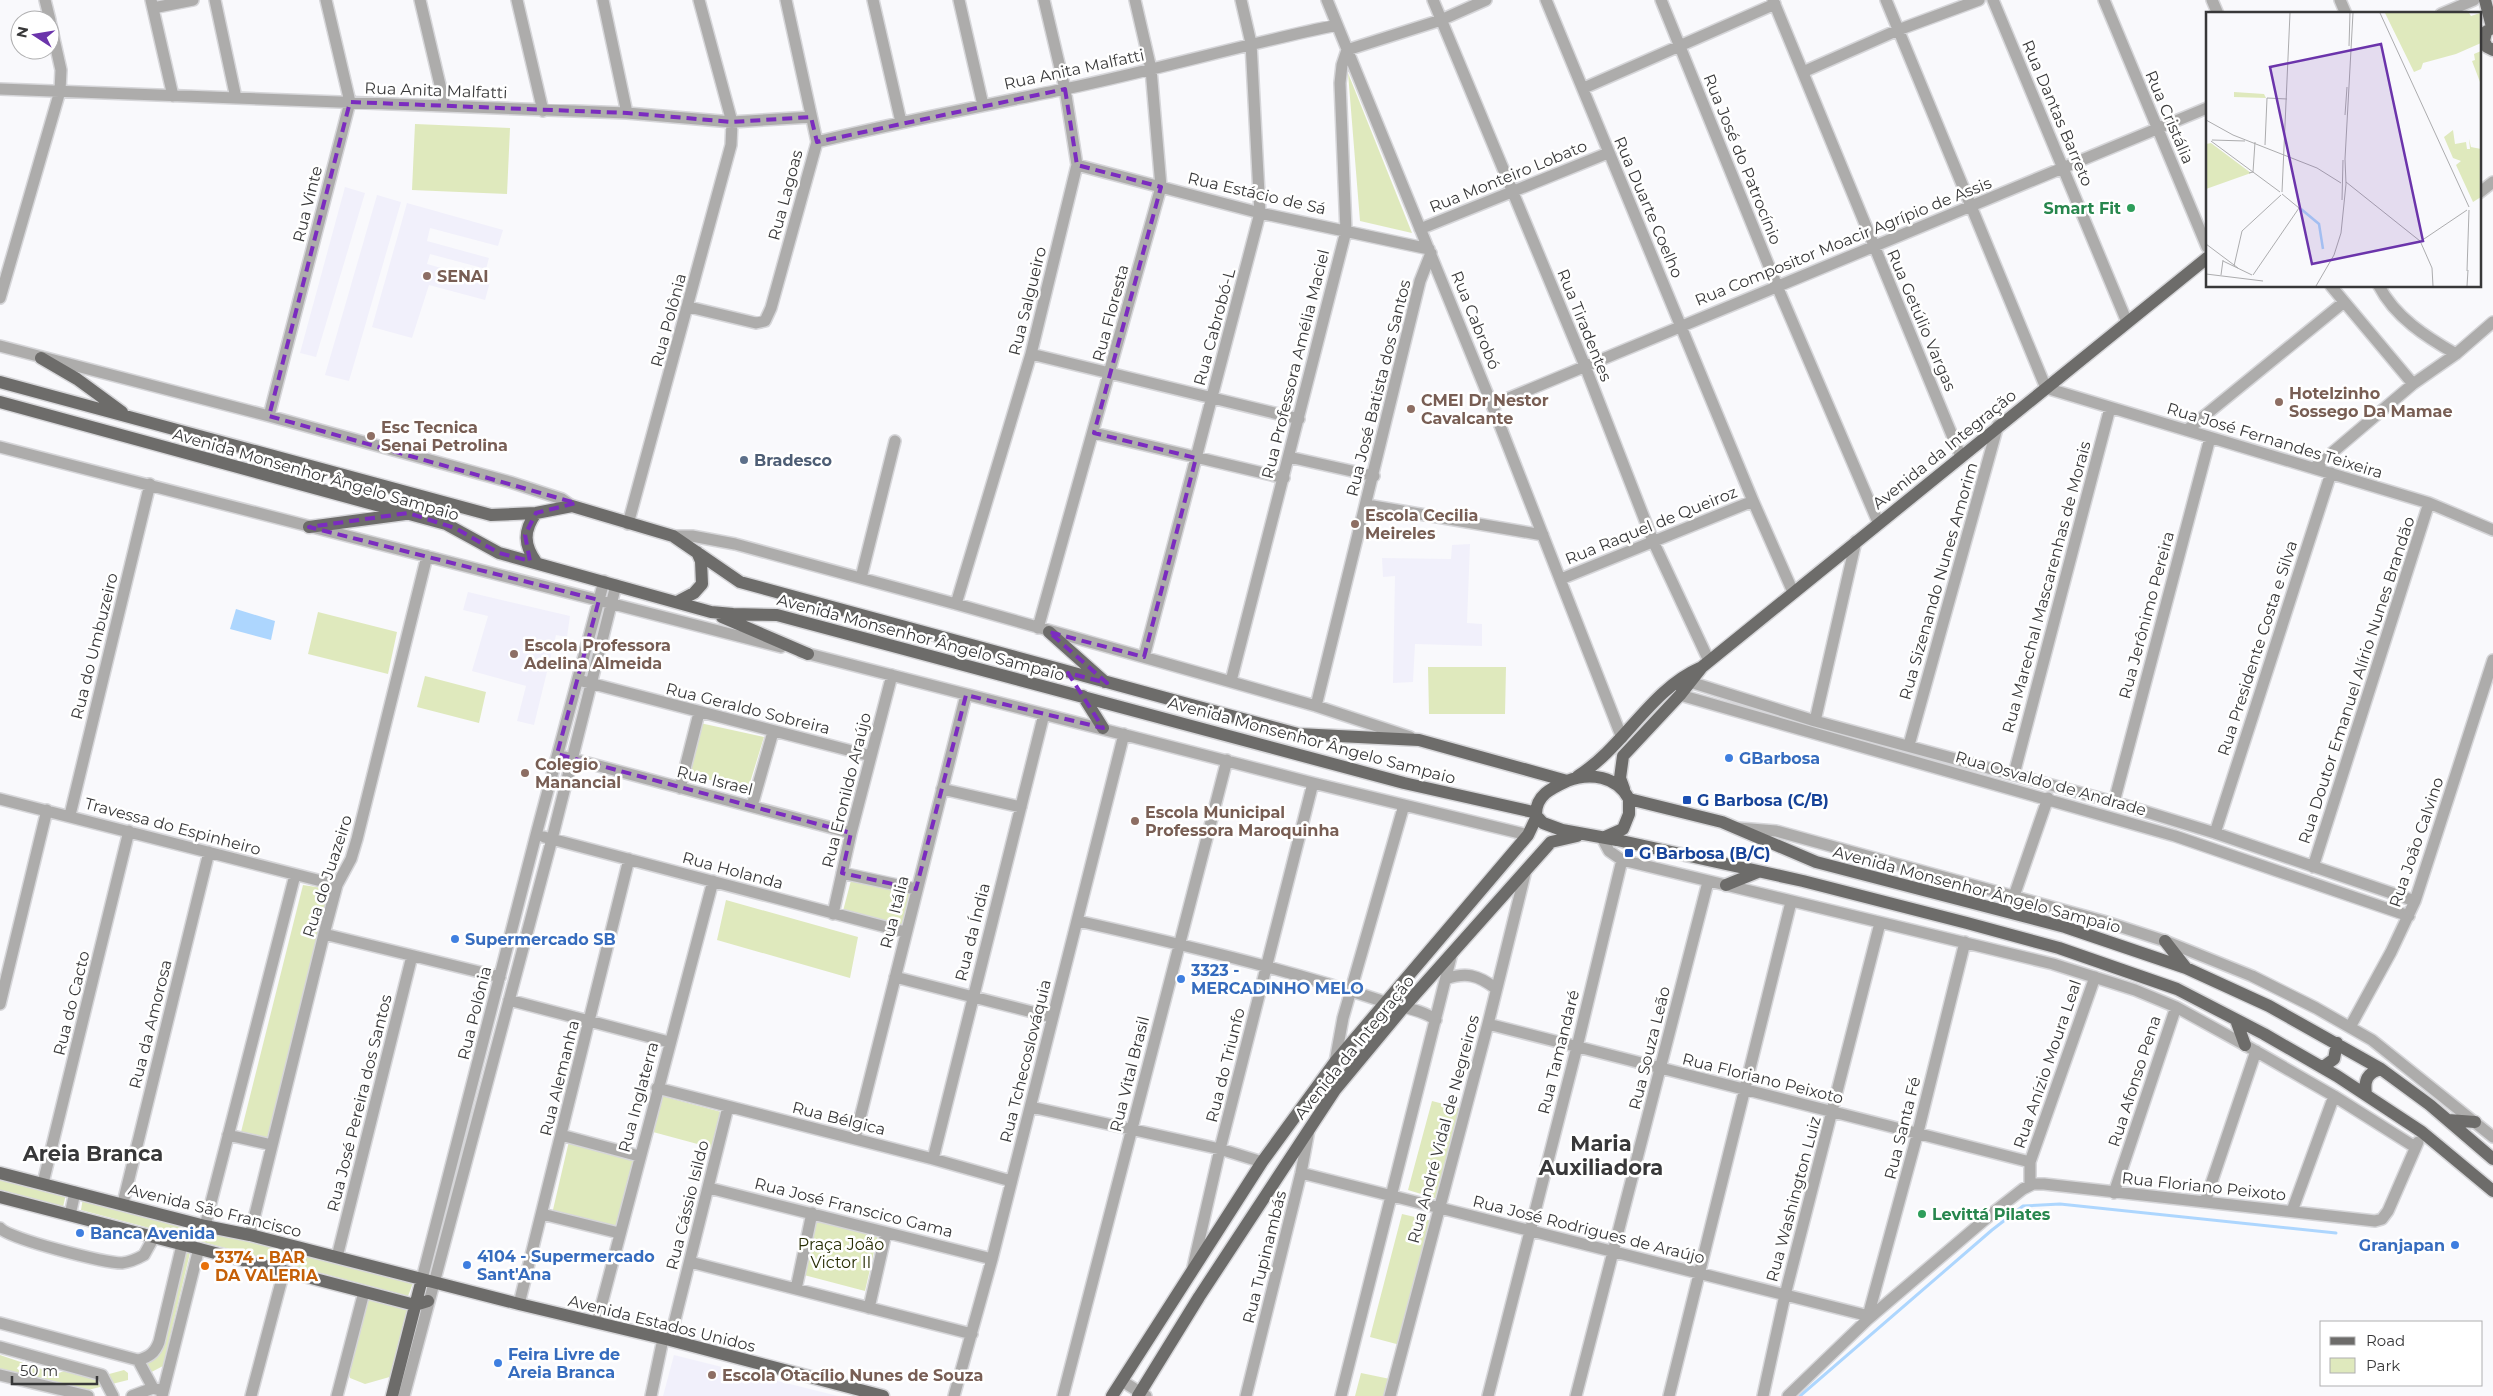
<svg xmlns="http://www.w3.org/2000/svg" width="2493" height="1396" viewBox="0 0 2493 1396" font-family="Montserrat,sans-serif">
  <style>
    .built { fill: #f1f0fb }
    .green { fill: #dfe9bd }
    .water { fill: #add6fe }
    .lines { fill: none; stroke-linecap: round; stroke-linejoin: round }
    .stream { stroke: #add6fe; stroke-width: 3 }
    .minor-casing { stroke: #d6d6d9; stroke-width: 14 }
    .major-casing { stroke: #d6d6d9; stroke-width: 15 }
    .minor { stroke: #adacab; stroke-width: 11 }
    .major { stroke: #6d6c6a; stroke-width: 12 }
    .marked { fill: none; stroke: #7b2cbf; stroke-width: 4; stroke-dasharray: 10 6; stroke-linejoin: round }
    .leisure-dot { fill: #2e9e5b; stroke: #fff; stroke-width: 2 }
    .education-dot { fill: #8d6e63; stroke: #fff; stroke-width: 2 }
    .service-dot { fill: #5c6f8a; stroke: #fff; stroke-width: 2 }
    .shop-dot { fill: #3f7fe0; stroke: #fff; stroke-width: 2 }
    .transit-dot { fill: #1a4fb4; stroke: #fff; stroke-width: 2 }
    .food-dot { fill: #e8710a; stroke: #fff; stroke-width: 2 }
    .labels { text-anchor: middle; stroke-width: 5; stroke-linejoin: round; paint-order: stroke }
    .street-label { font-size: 16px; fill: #383839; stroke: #fff }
    .leisure-label { font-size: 16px; font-weight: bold; fill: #27864d; stroke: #fff; text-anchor: end }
    .education-label { font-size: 16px; font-weight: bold; fill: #785e54; stroke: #fff; text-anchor: start }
    .service-label { font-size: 16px; font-weight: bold; fill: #4e5e75; stroke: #fff; text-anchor: start }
    .shop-label { font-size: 16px; font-weight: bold; fill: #366cbe; stroke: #fff; text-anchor: start }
    .transit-label { font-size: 16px; font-weight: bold; fill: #164399; stroke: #fff; text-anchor: start }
    .park-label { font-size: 16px; fill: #272d04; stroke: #fff }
    .food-label { font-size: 16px; font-weight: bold; fill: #c56008; stroke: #fff; text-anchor: start }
    .district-label { font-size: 21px; font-weight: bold; fill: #383839; stroke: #fff }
    .inset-river { fill: none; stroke: #add6fe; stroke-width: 2.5 }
    .inset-road { fill: none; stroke: #acacae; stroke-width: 1 }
    .view { fill: #6b34ab; fill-opacity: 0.15; stroke: #6b34ab; stroke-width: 2.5 }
    .inset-edge { fill: none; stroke: #383839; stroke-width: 2.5 }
  </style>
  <rect width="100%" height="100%" fill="#f9f9fc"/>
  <path class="built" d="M345 187 365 193 316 357 300 353Z
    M377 195 401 202 349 381 325 375Z
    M407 203 503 230 498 246 430 228 427 241 489 258 486 269 430 254 427 264 490 282 485 300 429 285 412 338 372 327Z
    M1470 544 1467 623 1482 624V646L1415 644 1413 682 1393 683 1395 576 1383 577 1382 558 1451 559 1452 545Z
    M468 592 570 616 567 637 556 635 534 725 517 721 526 686 472 671 488 616 463 610Z
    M674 1355 838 1396H663Z"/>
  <path class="green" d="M1348 73 1412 233 1360 221Z
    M415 124 510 128 507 194 412 190Z
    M318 612 397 632 388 674 308 654Z
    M1428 667H1506L1505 714H1429Z
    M425 676 486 692 479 723 417 707Z
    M700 723 764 737 748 789 689 775Z
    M854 869 916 885 904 928 843 911Z
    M303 885 335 890 271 1140 241 1132Z
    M726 900 858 937 850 978 717 940Z
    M662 1096 725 1113 716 1149 653 1132Z
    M1432 1101 1463 1109 1441 1200 1408 1190Z
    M569 1141 637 1157 617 1230 552 1214Z
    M0 1177 66 1194 63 1207 0 1191Z
    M83 1198 413 1283 408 1296 81 1210Z
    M1402 1214 1432 1221 1404 1346 1370 1337Z
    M818 1216 879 1230 865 1291 804 1275Z
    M184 1251 190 1253 163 1366 142 1377 135 1367 160 1352 168 1330Z
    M368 1299 410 1311 393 1376 365 1384 350 1378 348 1371Z
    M0 1355 56 1374 67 1370 98 1377 124 1370 128 1373V1380L80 1392 0 1371Z
    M1361 1373 1395 1380 1391 1396H1355Z"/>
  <path class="water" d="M236 609 275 621 271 640 230 629Z"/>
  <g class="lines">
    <path class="stream" d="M1800 1396 1992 1230 2023 1206 2060 1204 2336 1233"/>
    <defs>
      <path id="minor" d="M45 0 50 20
        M151 0 173 96
        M215 0 236 98
        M420 0 445 106
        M517 0 543 111
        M603 0 627 113
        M873 0 901 122
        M959 0 983 105
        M1327 0 1492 405 1622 738
        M1433 0 1585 366 1653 541 1709 661
        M1546 0 1753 501 1793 592
        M1661 0 1777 286 1878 522
        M1773 0 1961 457
        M1886 0 2046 388 2429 503 2493 530
        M1993 0 2127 322
        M2104 0 2207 247
        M2212 0 2218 14
        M2340 0 2346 14
        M153 8 193 0
        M2441 14 2474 0
        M1803 72 1898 30 1979 0
        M1584 88 1775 4
        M0 89 627 113 732 122 811 117
        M817 142C899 122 982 106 1065 89 1156 70 1245 44 1337 25
        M1077 165 1260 213 1429 249
        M2479 193 2493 182
        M1420 229 1608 153
        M2331 286 2413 384
        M2379 286C2395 317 2426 337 2456 354
        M0 298 60 91 61 70 50 21
        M689 307 756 323 765 321 771 308 817 142 786 0
        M0 346 269 416 510 482 562 499 572 506
        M1031 354 1299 419
        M1492 405 2207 108
        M269 416 350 102 326 0
        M2187 430 2344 302
        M1094 433 1284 478
        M0 447 781 647
        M1289 457 1374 476
        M2314 468 2413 384 2456 354 2493 322
        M1367 505 1543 535
        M628 524 731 145 732 122 699 0
        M673 536H692L735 544 956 604 1316 706 1410 737
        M861 578 895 441
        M1561 579 1753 501
        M956 604 1031 354 1077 165 1065 89 1044 0
        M1038 628 1161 187 1151 69 1135 0
        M801 652 1313 783 1528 835
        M1144 657 1260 213 1251 43 1241 0
        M582 681 871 756
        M1231 681 1346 231 1340 83 1342 65 1347 50 1441 20 1486 0
        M1690 682 1815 721 2114 802 2215 833 2415 901
        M1680 695 2175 836 2409 916
        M1316 706 1420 281 1431 253
        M1815 721 1856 541
        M1909 745 1998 425
        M565 757 851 833
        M2014 774 2110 408
        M680 788 699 713
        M942 789 1021 807
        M0 799 337 885
        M2114 802 2210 438
        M752 806 773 732
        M70 815 150 484
        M1738 828 1776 831 2103 921 2165 941 2252 976 2316 1008 2372 1040 2493 1137
        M2215 833 2331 473
        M544 837 905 932
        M1602 838 1609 851 1622 860 2053 964 2135 990 2176 1007 2245 1045 2334 1096 2415 1147
        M2313 867 2429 503
        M842 873 916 889
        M2014 896 2048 798
        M833 914 851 833 892 675
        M1078 921C1180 944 1283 968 1382 1001 1399 1007 1421 1009 1436 1020
        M324 934 500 977
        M895 977 1052 1017
        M1446 979C1466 972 1478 975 1495 988
        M509 1000 669 1042
        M0 1004 47 810
        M1488 1024 2030 1162
        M2350 1027 2391 952 2415 901 2493 660
        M1335 1062 1343 1018 1404 805
        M657 1088 933 1159 1011 1181
        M1031 1107 1220 1149 1262 1162
        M228 1135 272 1145
        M561 1135 639 1156
        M855 1138 966 695
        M933 1159 1044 714
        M1301 1173 1869 1316
        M43 1183 129 831
        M2030 1185V1162L2095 977
        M709 1188 992 1259
        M2114 1193 2176 1007
        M2205 1202 2256 1051
        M123 1203 209 852
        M2292 1211 2334 1096
        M542 1214 619 1233
        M70 1215 75 1192
        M205 1226 295 875
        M0 1228C9 1239 105 1263 122 1263 130 1262 137 1259 144 1255L154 1237
        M250 1235 324 934 337 885 351 859 357 839 427 556
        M337 1257 412 956
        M690 1262 972 1334
        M1193 1267 1220 1149 1313 783
        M422 1279 536 835 604 581
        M796 1289 812 1213
        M519 1304 629 859
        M869 1308 886 1233
        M1867 1320 1918 1132 1965 942
        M597 1322 713 881
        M0 1323 138 1360C149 1357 155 1353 159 1342L182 1245
        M670 1340 728 1107
        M0 1347 102 1375 113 1396
        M138 1360 153 1388
        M0 1375 88 1396
        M1122 1381 1146 1396
        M132 1396 153 1388 163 1391
        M162 1396 199 1248
        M251 1396 284 1271
        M337 1396 364 1292
        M404 1396 552 839 616 585
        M651 1396 663 1339
        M954 1396 992 1259 1124 734
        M1063 1396 1227 760
        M1246 1396 1301 1173 1309 1130
        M1341 1396 1452 953
        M1390 1396 1488 1024 1526 870
        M1488 1396 1577 1047 1622 860
        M1576 1396 1708 882
        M1669 1396 1791 902
        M1763 1396 1785 1295 1880 923
        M1788 1396 1867 1320 1995 1211 2023 1189 2033 1184H2044L2375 1221 2382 1219 2388 1211 2418 1142"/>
      <path id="major" d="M2485 0 2492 27
        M2493 27 2486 32 2484 41 2487 47 2493 50
        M41 358 77 379 122 412
        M0 382 491 515 536 513 572 506 673 536 740 582 1298 734 1419 740 1567 781C1590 772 1617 776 1629 799L1722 822 1816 862 2065 927 2186 968 2269 1006 2381 1069 2430 1105 2493 1159
        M0 402 446 524 499 553 711 612 733 614 777 615 1404 783 1533 812 1543 823 1562 830 1617 840 1803 881 1967 923 2059 948 2177 989 2264 1034 2337 1076 2422 1132 2493 1191
        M536 513C523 531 524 545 536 562
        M309 527 405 514
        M677 602 694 593 702 584 701 561 697 552
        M722 617 808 654
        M1049 632 1105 682
        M1083 696 1103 728
        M1578 776C1624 747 1650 690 1700 668
        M1624 789 1620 778 1623 756 1680 695 1702 667 2207 258
        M1536 814C1536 795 1552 788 1567 781
        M1605 837 1623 829 1629 814V799
        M1726 885 1758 872
        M2165 941 2186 968
        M2236 1020 2245 1045
        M2323 1067 2334 1059 2337 1043
        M2366 1094C2364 1080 2367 1073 2381 1069
        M2448 1120 2475 1122
        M0 1173 205 1226 250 1235 519 1304 670 1340 883 1396
        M0 1197 415 1305 428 1301
        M392 1396 422 1279
        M1112 1396 1262 1162 1335 1062 1528 835 1537 816
        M1138 1396 1199 1297 1335 1090 1403 1008 1551 842 1577 836"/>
    </defs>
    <use href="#minor" class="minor-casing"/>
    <use href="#major" class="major-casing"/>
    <use href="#minor" class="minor"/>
    <use href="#major" class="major"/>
  </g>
  <path class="marked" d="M1065 89 1077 165 1161 187 1094 433 1196 458 1144 657 1049 632 1107 683 1068 673 1103 728 966 695 916 889 842 873 851 833 557 754 599 600 309 527 408 513 455 528 499 553 530 561 525 535 536 513 576 503 269 416 350 102 627 113 732 122 811 117 817 142Z"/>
  <g class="leisure-dot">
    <circle cx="2131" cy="208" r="5"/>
    <circle cx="1922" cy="1214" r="5"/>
  </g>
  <g class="education-dot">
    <circle cx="427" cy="276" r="5"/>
    <circle cx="2279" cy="402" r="5"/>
    <circle cx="1411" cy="409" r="5"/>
    <circle cx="371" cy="436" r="5"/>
    <circle cx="1355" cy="524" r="5"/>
    <circle cx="514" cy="654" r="5"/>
    <circle cx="525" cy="773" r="5"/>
    <circle cx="1135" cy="821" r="5"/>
    <circle cx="712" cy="1375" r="5"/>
  </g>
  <circle class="service-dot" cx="744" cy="460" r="5"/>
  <g class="shop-dot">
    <circle cx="1729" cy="758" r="5"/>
    <circle cx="455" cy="939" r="5"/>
    <circle cx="1181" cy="979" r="5"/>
    <circle cx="80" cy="1233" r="5"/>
    <circle cx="2455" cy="1245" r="5"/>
    <circle cx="467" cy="1265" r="5"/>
    <circle cx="498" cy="1363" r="5"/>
  </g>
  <g class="transit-dot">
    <rect x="1682" y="795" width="10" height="10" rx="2.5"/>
    <rect x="1624" y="848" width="10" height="10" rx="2.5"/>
  </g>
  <circle class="food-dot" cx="205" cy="1266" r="5"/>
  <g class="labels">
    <g class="street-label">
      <text transform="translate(1074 69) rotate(-12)" y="6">Rua Anita Malfatti</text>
      <text transform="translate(436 90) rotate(2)" y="6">Rua Anita Malfatti</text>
      <text transform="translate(2058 113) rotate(67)" y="6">Rua Dantas Barreto</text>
      <text transform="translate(2170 117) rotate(67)" y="6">Rua Cristália</text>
      <text transform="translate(1743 159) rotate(68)" y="6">Rua José do Patrocínio</text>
      <text transform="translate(1508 176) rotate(-22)" y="6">Rua Monteiro Lobato</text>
      <text transform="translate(1257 193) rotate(13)" y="6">Rua Estácio de Sá</text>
      <text transform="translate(785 195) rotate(-75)" y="6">Rua Lagoas</text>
      <text transform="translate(307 204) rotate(-76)" y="6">Rua Vinte</text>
      <text transform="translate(1649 207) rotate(67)" y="6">Rua Duarte Coelho</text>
      <text transform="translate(1843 241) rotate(-22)" y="6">Rua Compositor Moacir Agrípio de Assis</text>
      <text transform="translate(1027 301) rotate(-76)" y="6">Rua Salgueiro</text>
      <text transform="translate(1110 313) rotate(-75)" y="6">Rua Floresta</text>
      <text transform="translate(668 320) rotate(-75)" y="6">Rua Polônia</text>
      <text transform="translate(1476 320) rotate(68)" y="6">Rua Cabrobó</text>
      <text transform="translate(1922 320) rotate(67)" y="6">Rua Getúlio Vargas</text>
      <text transform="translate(1585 325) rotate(68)" y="6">Rua Tiradentes</text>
      <text transform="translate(1214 327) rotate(-75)" y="6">Rua Cabrobó-L</text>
      <text transform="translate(1295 364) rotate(-76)" y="6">Rua Professora Amélia Maciel</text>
      <text transform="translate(1378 388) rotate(-76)" y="6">Rua José Batista dos Santos</text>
      <text transform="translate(2275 440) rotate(17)" y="6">Rua José Fernandes Teixeira</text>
      <text transform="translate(1944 449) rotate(-39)" y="6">Avenida da Integração</text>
      <text transform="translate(316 474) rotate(16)" y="6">Avenida Monsenhor Ângelo Sampaio</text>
      <text transform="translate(1651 525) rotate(-22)" y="6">Rua Raquel de Queiroz</text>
      <text transform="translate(1938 581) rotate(-74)" y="6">Rua Sizenando Nunes Amorim</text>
      <text transform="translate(2046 587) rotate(-75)" y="6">Rua Marechal Mascarenhas de Morais</text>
      <text transform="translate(2146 615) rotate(-75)" y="6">Rua Jerônimo Pereira</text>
      <text transform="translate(921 637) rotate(15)" y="6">Avenida Monsenhor Ângelo Sampaio</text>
      <text transform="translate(94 646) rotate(-76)" y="6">Rua do Umbuzeiro</text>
      <text transform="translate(2257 648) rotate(-72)" y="6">Rua Presidente Costa e Silva</text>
      <text transform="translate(2356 680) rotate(-72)" y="6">Rua Doutor Emanuel Alírio Nunes Brandão</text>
      <text transform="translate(748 708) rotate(14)" y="6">Rua Geraldo Sobreira</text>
      <text transform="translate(1312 740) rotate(15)" y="6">Avenida Monsenhor Ângelo Sampaio</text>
      <text transform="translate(715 780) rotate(14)" y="6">Rua Israel</text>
      <text transform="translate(2051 783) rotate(16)" y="6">Rua Osvaldo de Andrade</text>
      <text transform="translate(846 790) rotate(-76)" y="6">Rua Eronildo Araújo</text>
      <text transform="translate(173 826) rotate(15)" y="6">Travessa do Espinheiro</text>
      <text transform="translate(2416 842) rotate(-71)" y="6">Rua João Calvino</text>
      <text transform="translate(733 870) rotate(15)" y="6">Rua Holanda</text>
      <text transform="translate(327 876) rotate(-72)" y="6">Rua do Juazeiro</text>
      <text transform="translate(1977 889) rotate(15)" y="6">Avenida Monsenhor Ângelo Sampaio</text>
      <text transform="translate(894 912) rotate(-76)" y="6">Rua Itália</text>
      <text transform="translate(972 932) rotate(-76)" y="6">Rua da Índia</text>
      <text transform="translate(71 1003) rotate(-76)" y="6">Rua do Cacto</text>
      <text transform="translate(474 1013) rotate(-76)" y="6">Rua Polônia</text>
      <text transform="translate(150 1024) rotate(-76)" y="6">Rua da Amorosa</text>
      <text transform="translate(1354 1047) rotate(-51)" y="6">Avenida da Integração</text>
      <text transform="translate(1649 1048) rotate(-76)" y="6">Rua Souza Leão</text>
      <text transform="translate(1558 1052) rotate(-76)" y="6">Rua Tamandaré</text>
      <text transform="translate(1025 1061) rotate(-76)" y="6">Rua Tchecoslováquia</text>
      <text transform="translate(2047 1064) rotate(-71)" y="6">Rua Anízio Moura Leal</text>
      <text transform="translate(1225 1065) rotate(-76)" y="6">Rua do Triunfo</text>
      <text transform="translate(1129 1074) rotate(-76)" y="6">Rua Vital Brasil</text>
      <text transform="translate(559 1078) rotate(-76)" y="6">Rua Alemanha</text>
      <text transform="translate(1763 1078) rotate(14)" y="6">Rua Floriano Peixoto</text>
      <text transform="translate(2134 1081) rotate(-72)" y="6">Rua Afonso Pena</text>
      <text transform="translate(638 1097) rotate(-75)" y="6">Rua Inglaterra</text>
      <text transform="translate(359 1103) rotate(-76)" y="6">Rua José Pereira dos Santos</text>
      <text transform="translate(839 1118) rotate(14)" y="6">Rua Bélgica</text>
      <text transform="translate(1902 1128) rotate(-76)" y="6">Rua Santa Fé</text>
      <text transform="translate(1443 1129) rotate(-75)" y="6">Rua André Vidal de Negreiros</text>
      <text transform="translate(2204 1186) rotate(6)" y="6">Rua Floriano Peixoto</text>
      <text transform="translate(1793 1199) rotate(-75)" y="6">Rua Washington Luiz</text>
      <text transform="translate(687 1205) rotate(-76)" y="6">Rua Cássio Isildo</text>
      <text transform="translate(854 1207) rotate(14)" y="6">Rua José Franscico Gama</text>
      <text transform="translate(215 1210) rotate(14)" y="6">Avenida São Francisco</text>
      <text transform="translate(1589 1229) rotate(14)" y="6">Rua José Rodrigues de Araújo</text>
      <text transform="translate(1264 1257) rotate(-76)" y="6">Rua Tupinambás</text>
      <text transform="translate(662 1323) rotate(14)" y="6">Avenida Estados Unidos</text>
    </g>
    <g class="leisure-label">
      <text x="2121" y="214">Smart Fit</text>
      <text x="1932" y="1220" text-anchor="start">Levittá Pilates</text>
    </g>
    <g class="education-label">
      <text x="437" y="282">SENAI</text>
      <text x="2289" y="399">Hotelzinho<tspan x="2289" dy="18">Sossego Da Mamae</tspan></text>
      <text x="1421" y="406">CMEI Dr Nestor<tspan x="1421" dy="18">Cavalcante</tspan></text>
      <text x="381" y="433">Esc Tecnica<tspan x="381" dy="18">Senai Petrolina</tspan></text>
      <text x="1365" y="521">Escola Cecilia<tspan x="1365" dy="18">Meireles</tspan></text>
      <text x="524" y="651">Escola Professora<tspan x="524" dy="18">Adelina Almeida</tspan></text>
      <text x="535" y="770">Colegio<tspan x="535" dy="18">Manancial</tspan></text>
      <text x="1145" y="818">Escola Municipal<tspan x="1145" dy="18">Professora Maroquinha</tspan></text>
      <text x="722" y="1381">Escola Otacílio Nunes de Souza</text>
    </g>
    <g class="service-label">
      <text x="754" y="466">Bradesco</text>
    </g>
    <g class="shop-label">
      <text x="1739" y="764">GBarbosa</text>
      <text x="465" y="945">Supermercado SB</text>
      <text x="1191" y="976">3323 -<tspan x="1191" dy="18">MERCADINHO MELO</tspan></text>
      <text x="90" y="1239">Banca Avenida</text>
      <text x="2445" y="1251" text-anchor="end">Granjapan</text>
      <text x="477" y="1262">4104 - Supermercado<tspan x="477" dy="18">Sant'Ana</tspan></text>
      <text x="508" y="1360">Feira Livre de<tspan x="508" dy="18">Areia Branca</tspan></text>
    </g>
    <g class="transit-label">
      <text x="1697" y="806">G Barbosa (C/B)</text>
      <text x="1639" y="859">G Barbosa (B/C)</text>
    </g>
    <g class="park-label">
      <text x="841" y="1250">Praça João<tspan x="841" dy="18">Victor II</tspan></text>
    </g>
    <g class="food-label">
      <text x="215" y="1263">3374 - BAR<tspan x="215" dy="18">DA VALERIA</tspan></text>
    </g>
    <g class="district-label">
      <text x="1601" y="1151">Maria<tspan x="1601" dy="24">Auxiliadora</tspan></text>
      <text x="93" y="1161">Areia Branca</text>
    </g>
  </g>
  <g transform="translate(2206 12)">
    <rect width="275" height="275" fill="#f9f9fc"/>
    <path d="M179 1H263L265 4 274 1 275 31 250 42 217 51 215 57 208 60ZM275 39V68L274 70 266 49 269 48 268 42ZM28 80 58 82 60 86 28 85ZM247 118 249 132 260 130 261 137H264L263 127 265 135 275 137V185L267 190 250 153 255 149 247 146 238 125ZM5 131 45 161 0 177V132Z" fill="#dfe9bd"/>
    <path class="inset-river" d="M95 197 113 212 117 237"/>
    <path class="inset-road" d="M174 1 263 195M143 34 144 1M139 103 141 75M0 108 27 123 111 156 135 171M6 128 39 129M5 129 74 180M59 133 61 86 81 87M43 161 47 160 49 130M140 170 214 229M76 180 84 1M136 188 137 148M215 229 261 198M215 231 226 256 227 274M0 232 32 256M17 249 46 263M28 254 36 219 75 183M261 259 263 198M0 262 57 269M15 263 17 248M47 263 93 196 76 182M110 274 128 243 135 221 140 172 139 147 147 1M261 274 262 258"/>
    <path class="view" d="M175 32 217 229 106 252 64 55Z"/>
    <rect width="275" height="275" class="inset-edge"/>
  </g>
  <rect x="2320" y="1321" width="162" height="65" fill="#ffffff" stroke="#afafb0"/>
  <rect x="2330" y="1337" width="25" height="8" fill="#6d6c6a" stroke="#afafb0"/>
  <text x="2366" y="1346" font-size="15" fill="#383839">Road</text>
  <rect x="2330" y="1358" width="25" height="15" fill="#dfe9bd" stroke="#afafb0"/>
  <text x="2366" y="1371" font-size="15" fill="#383839">Park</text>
  <g transform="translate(35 35) rotate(282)"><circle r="24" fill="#ffffff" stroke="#afafb0"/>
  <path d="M0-4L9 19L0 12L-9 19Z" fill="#6b34ab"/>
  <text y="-8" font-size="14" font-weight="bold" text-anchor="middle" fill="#383839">N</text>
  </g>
  <path d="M12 1376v8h85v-8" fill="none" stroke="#383839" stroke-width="2.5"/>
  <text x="20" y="1376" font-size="15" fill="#383839" stroke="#ffffff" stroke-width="4" paint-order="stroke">50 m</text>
</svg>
